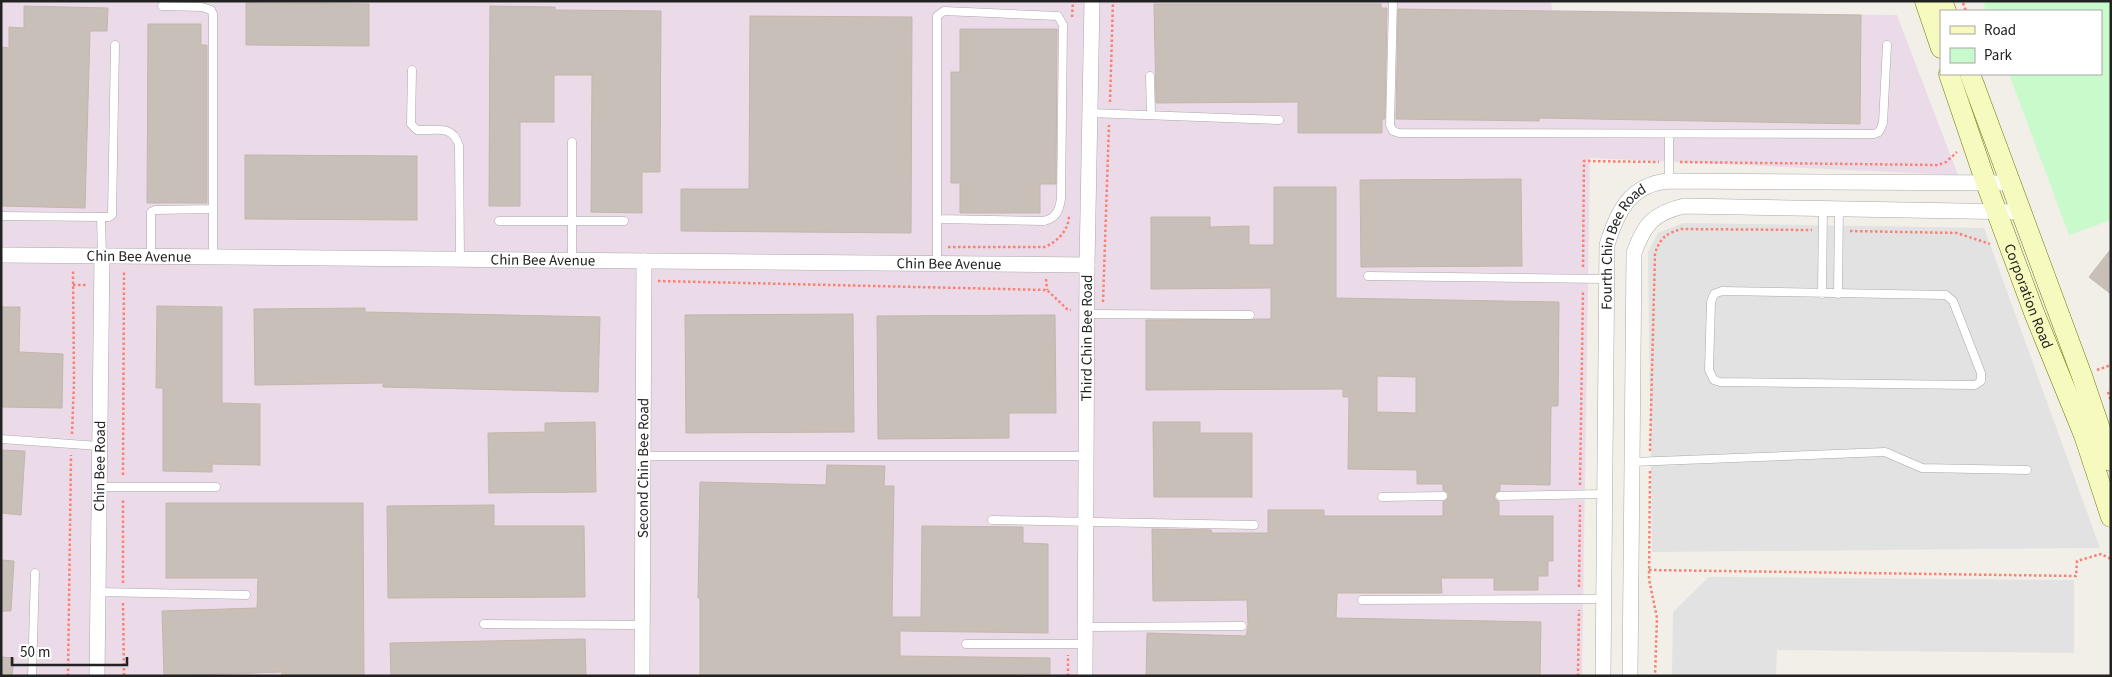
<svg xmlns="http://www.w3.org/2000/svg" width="2112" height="677" viewBox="0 0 2112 677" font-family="'Source Sans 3',sans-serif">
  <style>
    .industrial { fill: #ebdbe8 }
    .park { fill: #c8facc }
    .parking { fill: #e2e2e2 }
    .building { fill: #c7bfb8; stroke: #c4b6ab; fill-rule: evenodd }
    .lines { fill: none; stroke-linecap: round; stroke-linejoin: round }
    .lane-casing { stroke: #a9a9a9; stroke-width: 9 }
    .street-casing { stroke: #a9a9a9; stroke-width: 16 }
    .secondary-casing { stroke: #707d05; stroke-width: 21 }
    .path { stroke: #fa8072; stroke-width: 2.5; stroke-dasharray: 2.5 2.5; stroke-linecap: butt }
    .lane { stroke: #fff; stroke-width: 8 }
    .street { stroke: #fff; stroke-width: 15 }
    .secondary { stroke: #f7fabf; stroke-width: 20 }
    .labels { text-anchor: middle; stroke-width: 5; stroke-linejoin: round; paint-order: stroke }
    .street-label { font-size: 15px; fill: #222; stroke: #fff }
  </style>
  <rect width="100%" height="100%" fill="#f2efe9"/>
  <path class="industrial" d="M1 1H1551L1552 10 1897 15 1958 175 1590 158 1582 676H1Z"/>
  <path class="park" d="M1983 1H2111V220L2069 235 2009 74H2101V11H1986Z"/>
  <path class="parking" d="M1683 223 1984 228 2100 548 1652 552 1648 252 1658 233Z
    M1709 577 2074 580V653L1777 650 1776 676H1672L1673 612Z"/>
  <path class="building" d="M246 3 369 4V46L246 45Z
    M1154 4H1381V8H1387L1385 119H1382V133H1298V102L1156 103Z
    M24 6 108 8 107 31H90L85 208 1 206V47L9 48V27L24 28Z
    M490 6 555 7V10L661 11 660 172H642V213L591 212 592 75H554V122H520V206H489Z
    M1398 9 1861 15 1860 124 1539 118V121L1396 119Z
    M750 16 912 17 911 233 681 231V189H749Z
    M148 24H201V45H207V203H147Z
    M960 29H1057L1056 184H1040V213H960V183H951V72H960Z
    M245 155 417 156V220L245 219Z
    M1521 179 1522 266 1361 267 1360 180Z
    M1274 187H1336V298L1559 302 1558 406H1551L1550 485 1500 484V490L1494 496 1495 499 1499 502V516H1553V561H1548V576H1538V590H1494V578H1441L1442 593H1337L1336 618 1541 622 1540 676H1146L1147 633 1246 636 1248 626 1247 600 1153 601 1152 529 1211 530 1212 533H1268V510H1324V516H1443V502L1448 498V493L1443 490V484H1417V470L1348 469 1349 397H1343V389L1146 390V320L1271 319V288L1151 289V217H1210V227L1249 226V245H1274ZM1377 376 1416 377V413L1377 412Z
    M2111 249V294L2089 277Z
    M157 306 222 307V403L260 404V465L212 464V472L163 471V388H156Z
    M1 307H20L19 352 63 354 62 408 1 407Z
    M365 308V312L600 317 598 392 383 387V383L255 385 254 309Z
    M853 314 854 432 686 433 685 315Z
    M1055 315 1056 413H1009V438L878 439 877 316Z
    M595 422 596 492 489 493 488 433 545 432V423Z
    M1153 422H1200V433H1252V497H1154Z
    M1 450 25 451 21 515 1 513Z
    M827 465 885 466 884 486H894L892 617H921L922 526 1023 527V543L1048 544V633L900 631V656L1050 658V674L700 676V598H698L700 482 826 485Z
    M166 503H363L364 676H282V672L164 676 162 611 257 608 258 578H166Z
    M494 505V526H584L585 597 388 598 387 506Z
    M1 560 14 561 11 611H1Z
    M585 639 586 676H391L390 643Z
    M1 657 14 658 12 676H1Z"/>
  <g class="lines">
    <defs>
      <path id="lane" d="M1393 1 1390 125 1393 131 1399 133 1874 134 1879 132 1883 123 1887 45
        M162 6 202 7 211 10 213 14V257
        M412 70 411 124 417 130C436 131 453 124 459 146L460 259
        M1150 76 1151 115
        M1090 113 1279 120
        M1669 181V134
        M1 216 101 217H109L112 215 115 45
        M101 217 102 256
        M499 221H624
        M151 257V212L155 210 213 209
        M572 260V142
        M937 263V16L944 11 1058 16 1063 25 1061 199C1059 211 1056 218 1044 221L937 219
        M1368 276 1606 279
        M1722 291 1946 295 1953 301 1981 373V381L1975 385 1720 382 1714 380 1709 370 1711 302 1714 294Z
        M1822 294 1823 208
        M1838 294 1839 208
        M1088 314 1250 315
        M1 439 99 446
        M643 456H1087
        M1632 462 1885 452 1922 468 2027 470
        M99 487H216
        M1500 496 1604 494
        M1382 497 1443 496
        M992 520 1254 525
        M98 592 246 595
        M1362 600 1602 599
        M484 624 642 625
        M1086 627 1242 626
        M966 644H1086
        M32 676 35 573"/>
      <g id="street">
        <path id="s1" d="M1 255 1087 265"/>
        <path id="s2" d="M97 676 102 256"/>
        <path id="s3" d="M642 676 644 261"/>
        <path id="s4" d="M1085 676 1087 265 1092 1"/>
        <path id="s5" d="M1603 676 1607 245C1617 212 1630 184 1669 181L2009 183"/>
        <path d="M1630 676 1634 253C1644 224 1654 213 1684 206L2020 212"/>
      </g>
      <g id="secondary">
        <path d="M1925 1 1941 48"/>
        <path d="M1942 1 1946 11"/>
        <path id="s6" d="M1949 74 1986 183 2035 315 2084 435 2111 517"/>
        <path d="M1970 74 2082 376 2111 461"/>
      </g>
    </defs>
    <use href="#lane" class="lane-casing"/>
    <use href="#street" class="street-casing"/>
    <use href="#secondary" class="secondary-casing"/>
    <path class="path" d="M1963 3 1966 11
      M1072 17 1073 1
      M1110 102 1113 1
      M1680 162 1938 165 1946 162 1957 152
      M1850 231 1957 233 1990 244
      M948 247H1045C1058 241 1069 230 1069 215
      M1583 267 1584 161 1659 162
      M1046 279 1047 290
      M658 281 1047 290 1067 309 1071 310
      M73 285H87
      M1103 302 1109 125
      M2097 370 2111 365
      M2108 392 2111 401
      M72 434 74 382 73 270
      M1650 451 1655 253C1661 237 1666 234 1681 229L1812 230
      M1650 471 1649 579 1657 618 1655 676
      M123 475 124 271
      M1580 485 1583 290
      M1649 570 2076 576 2077 561 2101 554 2111 559
      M123 583V498
      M1579 587 1580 505
      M123 603 124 676
      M68 676 71 455
      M1068 676V655
      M1578 676 1579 610"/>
    <use href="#lane" class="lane"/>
    <use href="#street" class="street"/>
    <use href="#secondary" class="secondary"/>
  </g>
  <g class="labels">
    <g class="street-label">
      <text dy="5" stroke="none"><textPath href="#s5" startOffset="434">Fourth Chin Bee Road</textPath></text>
      <text dy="5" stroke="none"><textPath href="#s1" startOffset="138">Chin Bee Avenue</textPath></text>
      <text dy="5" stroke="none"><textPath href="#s1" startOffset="542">Chin Bee Avenue</textPath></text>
      <text dy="5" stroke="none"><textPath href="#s1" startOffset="948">Chin Bee Avenue</textPath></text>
      <text dy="5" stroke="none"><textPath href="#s6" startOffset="236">Corporation Road</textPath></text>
      <text dy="5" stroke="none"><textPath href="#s4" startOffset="338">Third Chin Bee Road</textPath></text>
      <text dy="5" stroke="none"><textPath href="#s2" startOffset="210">Chin Bee Road</textPath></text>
      <text dy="5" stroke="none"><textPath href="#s3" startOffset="208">Second Chin Bee Road</textPath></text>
    </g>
  </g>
  <rect width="2112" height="677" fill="none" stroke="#222222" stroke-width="5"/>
  <rect x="1940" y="10" width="162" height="65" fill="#ffffff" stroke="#a7a7a7"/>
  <rect x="1950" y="26" width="25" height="8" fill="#f7fabf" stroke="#a7a7a7"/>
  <text x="1984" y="35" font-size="15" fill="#222222">Road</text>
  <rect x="1950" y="48" width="25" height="15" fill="#c8facc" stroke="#a7a7a7"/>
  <text x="1984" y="60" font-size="15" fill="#222222">Park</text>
  <path d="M12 657v8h115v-8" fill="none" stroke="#222222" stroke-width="2.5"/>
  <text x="20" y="657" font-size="15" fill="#222222" stroke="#ffffff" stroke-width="4" paint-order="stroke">50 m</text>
</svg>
